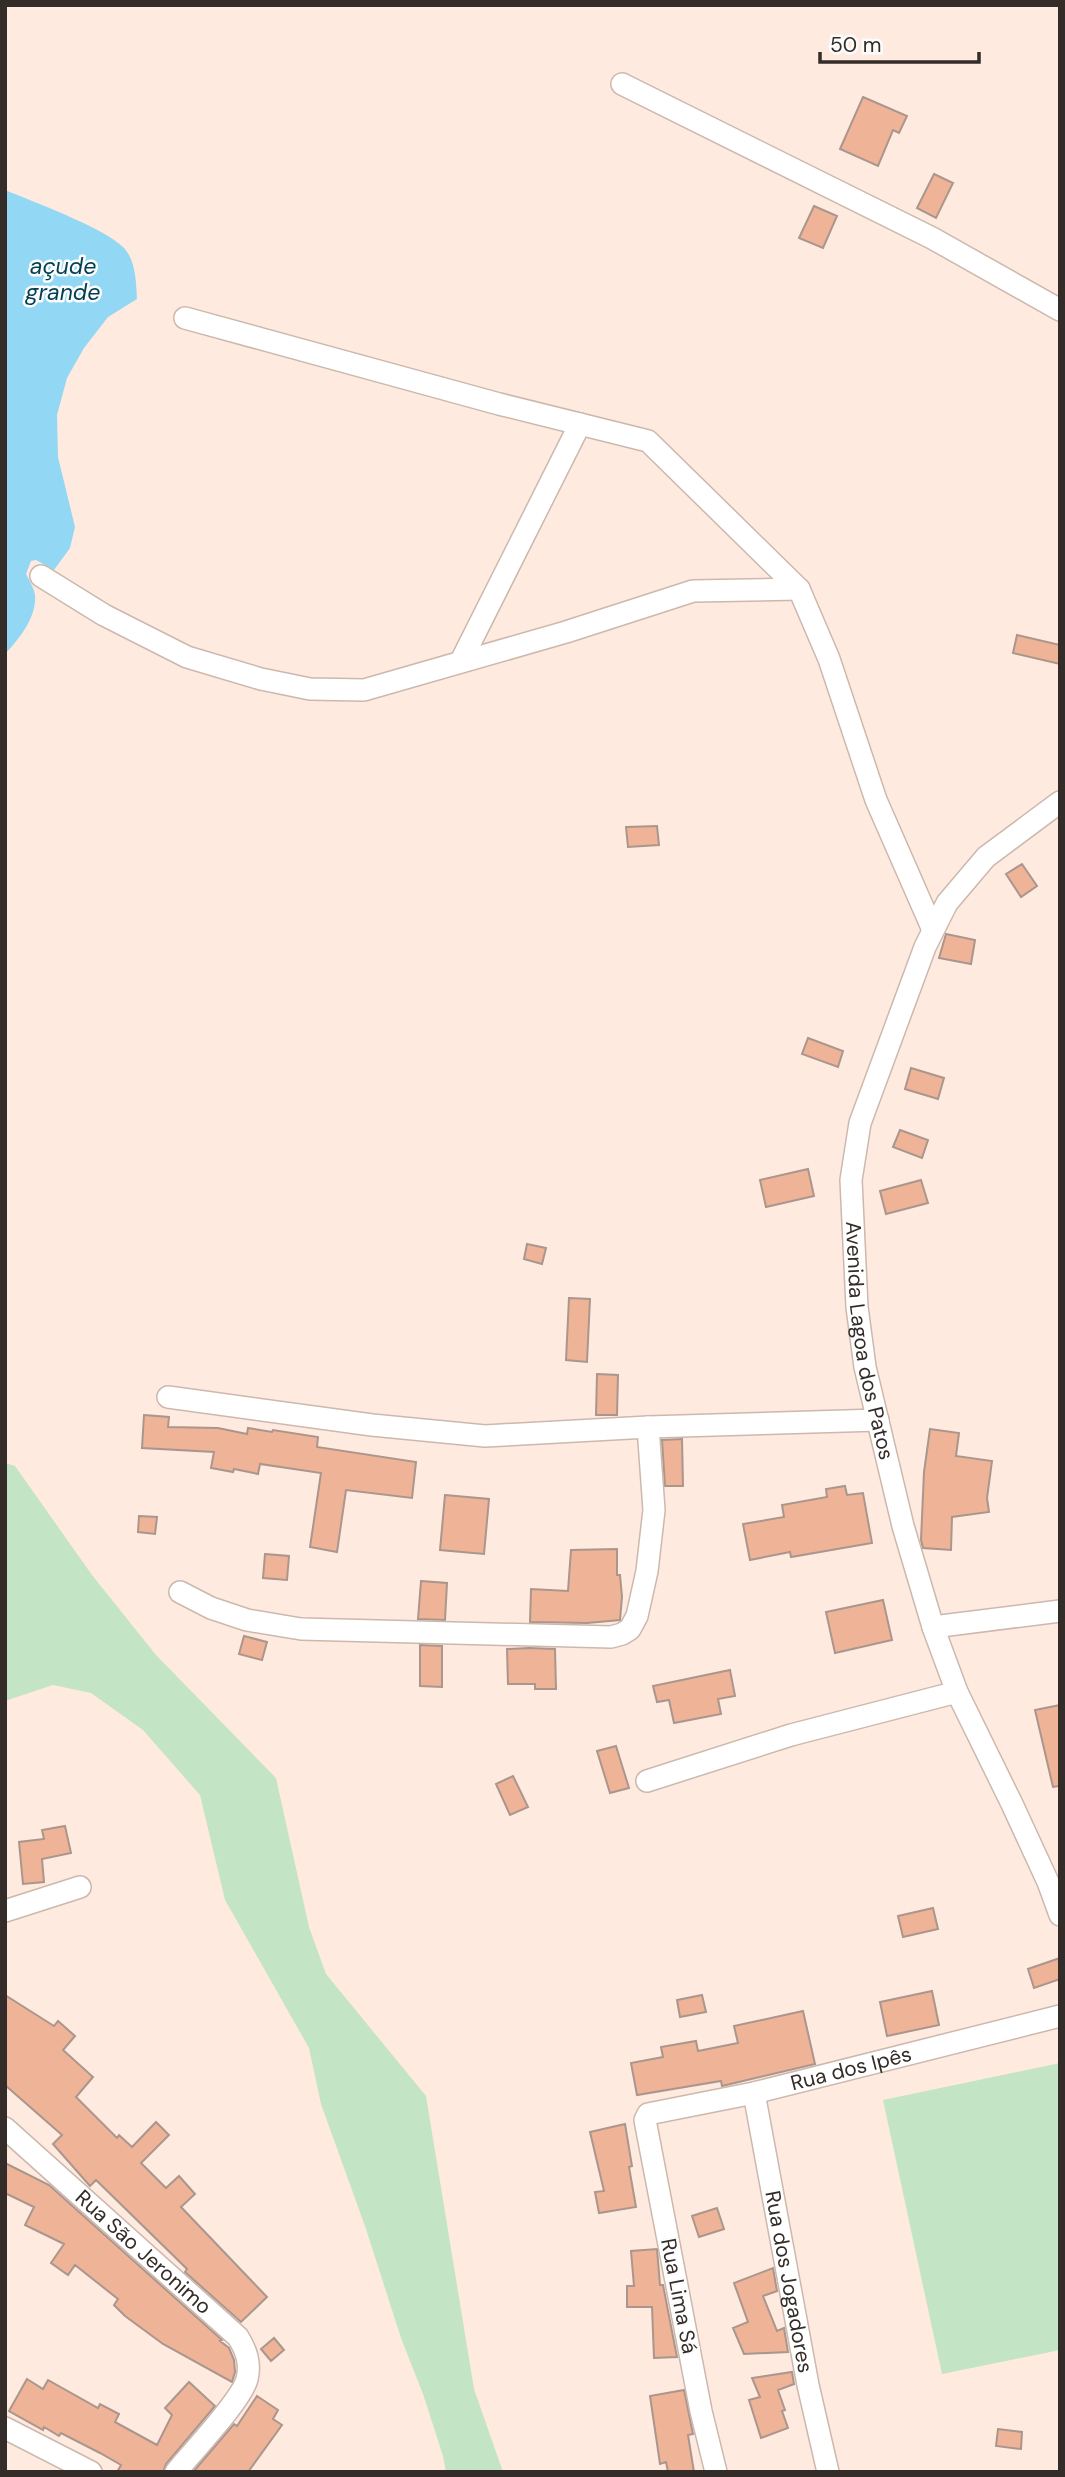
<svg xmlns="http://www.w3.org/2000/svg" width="1065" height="2477" viewBox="0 0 1065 2477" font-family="'DM Sans',sans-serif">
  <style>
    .green { fill: #c3e5c5 }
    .water { fill: #92d8f4 }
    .building { fill: #efb397; stroke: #aa968d; stroke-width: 2 }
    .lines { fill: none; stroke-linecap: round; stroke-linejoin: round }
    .minor-casing { stroke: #ccb8ad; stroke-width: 24 }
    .minor { stroke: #fff; stroke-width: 21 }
    .labels { text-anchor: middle; stroke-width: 5; stroke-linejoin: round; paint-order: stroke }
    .street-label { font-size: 21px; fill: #332c28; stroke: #fcfcfc }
    .water-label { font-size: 23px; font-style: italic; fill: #003f52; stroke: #fcfcfc }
  </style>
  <rect width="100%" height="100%" fill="#ffeadf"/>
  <path class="green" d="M5 1463 15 1466 92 1575 156 1655 276 1778 309 1927 326 1974 426 2096 474 2389 503 2472H446L443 2456 423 2394 401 2338 366 2229 321 2104 309 2048 225 1900 200 1795 143 1730 91 1693 53 1685 5 1701Z
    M1060 2063V2350L942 2374 883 2100Z"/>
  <path class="water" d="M5 190C34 202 102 227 123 247 136 260 136 282 137 299L108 317 84 348 67 378 57 415 58 457 75 527 70 548 54 570 36 560 31 561 26 574C29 580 34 588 35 595 37 617 19 639 5 654Z"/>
  <path class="building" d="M863 97 907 116 899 133 893 130 878 166 840 149Z
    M934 174 953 183 936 218 917 208Z
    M814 206 837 216 823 248 799 238Z
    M1017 635 1060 645V664L1013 653Z
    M657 826 659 845 628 847 626 827Z
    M1022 864 1037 886 1021 897 1006 874Z
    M946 934 975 940 971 964 939 958Z
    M808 1038 843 1051 838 1067 802 1054Z
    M911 1068 944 1078 938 1099 905 1089Z
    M900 1130 928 1140 922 1158 893 1147Z
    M808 1169 814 1196 766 1207 760 1180Z
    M921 1180 928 1203 886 1214 880 1191Z
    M527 1244 546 1248 542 1264 524 1259Z
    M569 1298 590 1299 587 1362 566 1360Z
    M597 1374 618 1375 617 1415H596Z
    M144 1415 169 1417 168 1427 218 1428 247 1434 248 1428 272 1432 273 1430 318 1437 317 1447 416 1462 412 1498 346 1490 337 1552 310 1547 321 1473 260 1464 258 1474 234 1469 233 1472 211 1468 214 1452 142 1448Z
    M930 1429 959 1433 956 1456 992 1461 987 1498 989 1512 952 1517 951 1550 923 1548 921 1540 924 1472Z
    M682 1439 683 1486H665L662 1440Z
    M845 1486 847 1495 863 1493 872 1543 791 1557 790 1552 750 1560 743 1524 784 1517 782 1505 827 1497 826 1489Z
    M445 1495 489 1499 484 1554 440 1550Z
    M139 1516 157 1517 155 1534 138 1532Z
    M617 1549V1575H620L622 1597 620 1620 587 1623 530 1622 531 1589 568 1591 571 1550Z
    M265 1554 289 1556 287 1580 263 1578Z
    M421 1581 447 1583 445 1620 418 1619Z
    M883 1600 892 1640 835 1653 826 1612Z
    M244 1636 267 1642 262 1660 239 1654Z
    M420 1645 442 1646V1687L420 1686Z
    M529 1648 555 1649 556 1689H535V1684H508L507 1649Z
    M730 1670 735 1696 718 1699 721 1714 674 1723 669 1700 657 1702 653 1686Z
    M1060 1705V1786L1053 1787 1035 1710Z
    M616 1746 629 1788 610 1793 597 1751Z
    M513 1776 528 1807 510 1815 496 1784Z
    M65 1826 71 1853 42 1859 44 1882 23 1884 19 1842 44 1839 42 1830Z
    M933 1908 938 1929 903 1937 898 1916Z
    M1060 1958V1979L1034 1988 1028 1969Z
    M932 1991 939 2025 887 2036 880 2002Z
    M5 1995 54 2026 58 2021 75 2036 63 2050 93 2077 76 2097 117 2138 119 2135 132 2147 156 2122 169 2135 141 2163 166 2188 179 2176 195 2194 181 2207 267 2297 241 2322 185 2272 187 2269 96 2180 90 2186 53 2144 62 2135 5 2085Z
    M702 1995 706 2012 680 2017 677 2000Z
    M803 2011 815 2064 722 2086 721 2081 637 2095 631 2063 663 2057 661 2047 696 2041 698 2051 738 2043 734 2026Z
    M625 2124 632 2166 629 2167 636 2207 599 2213 595 2192 604 2191 590 2132Z
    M5 2163 49 2185 222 2340 220 2341 229 2348 234 2360 235 2372 232 2382 163 2344 125 2316 114 2305 118 2299 75 2265 68 2275 51 2263 64 2244 25 2225 34 2207 5 2193Z
    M717 2208 724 2229 699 2237 692 2216Z
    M657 2249 660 2285H663L677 2357 654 2358 652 2307H627V2286H634L631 2251Z
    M773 2268 777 2291 763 2296 777 2331 784 2328 788 2352 744 2354 733 2328 748 2322 734 2283Z
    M274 2338 284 2350 271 2361 261 2349Z
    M792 2372 794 2384 778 2390 785 2410 782 2411 788 2428 761 2438 749 2400 760 2397 752 2378Z
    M27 2379 43 2389 48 2380 98 2408 100 2404 119 2414 115 2422 157 2445 172 2415 165 2408 189 2382 215 2406 166 2464 163 2472H117L121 2465 100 2453 61 2433 59 2436 44 2427 43 2430 9 2411Z
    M684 2390 693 2434 688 2435 694 2472H668L666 2462 660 2464 650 2396Z
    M257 2396 278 2410 273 2419 282 2425 248 2472H193L234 2424 237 2426Z
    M998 2429 1022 2432 1021 2449 996 2446Z"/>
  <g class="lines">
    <defs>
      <g id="minor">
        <path d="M622 84 932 238 1060 310"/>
        <path d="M185 318 499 404 648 441 799 589 829 659 876 800 933 930"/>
        <path d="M41 576 104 615 187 657 261 679 310 689 364 690 566 632 693 591 799 589"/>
        <path d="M461 661 580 424"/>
        <path id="s1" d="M1060 802 986 857 947 903 925 947 860 1123 851 1180 857 1307 865 1367 903 1526 933 1627 957 1692 1012 1804 1048 1882 1060 1915"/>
        <path d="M168 1397 372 1425 485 1436 648 1427 878 1420"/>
        <path d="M180 1592 211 1608 247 1620 301 1629 611 1637 622 1634 630 1629 637 1616 647 1571 654 1510 648 1427"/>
        <path d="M933 1627 1060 1611"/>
        <path d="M647 1781 791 1735 957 1692"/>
        <path d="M5 1911 80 1887"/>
        <path id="s2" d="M754 2093 808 2385 828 2472"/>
        <path id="s3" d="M5 2128 238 2337C246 2350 251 2363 247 2379 242 2400 192 2452 176 2472"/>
        <path d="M5 2428 91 2472"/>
        <path id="s4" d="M716 2472 701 2411 645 2120 648 2114 754 2093 1060 2016"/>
      </g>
    </defs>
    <use href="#minor" class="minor-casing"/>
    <use href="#minor" class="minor"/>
  </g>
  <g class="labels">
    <g class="street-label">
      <text dy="7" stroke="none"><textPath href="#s1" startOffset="609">Avenida Lagoa dos Patos</textPath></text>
      <text dy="7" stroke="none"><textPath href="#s4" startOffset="574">Rua dos Ipês</textPath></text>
      <text dy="7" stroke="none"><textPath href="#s3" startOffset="186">Rua São Jeronimo</textPath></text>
      <text dy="7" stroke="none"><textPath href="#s2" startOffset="192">Rua dos Jogadores</textPath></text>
      <text transform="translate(679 2296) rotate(79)" y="7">Rua Lima Sá</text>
    </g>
    <g class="water-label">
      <text x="63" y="274">açude<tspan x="63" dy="26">grande</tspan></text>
    </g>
  </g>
  <rect width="1065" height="2477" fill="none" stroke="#332c28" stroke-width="14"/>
  <path d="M820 52v10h159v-10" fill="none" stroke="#332c28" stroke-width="3.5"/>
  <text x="830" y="52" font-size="21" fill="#332c28" stroke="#fcfcfc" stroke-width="5" paint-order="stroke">50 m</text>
</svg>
